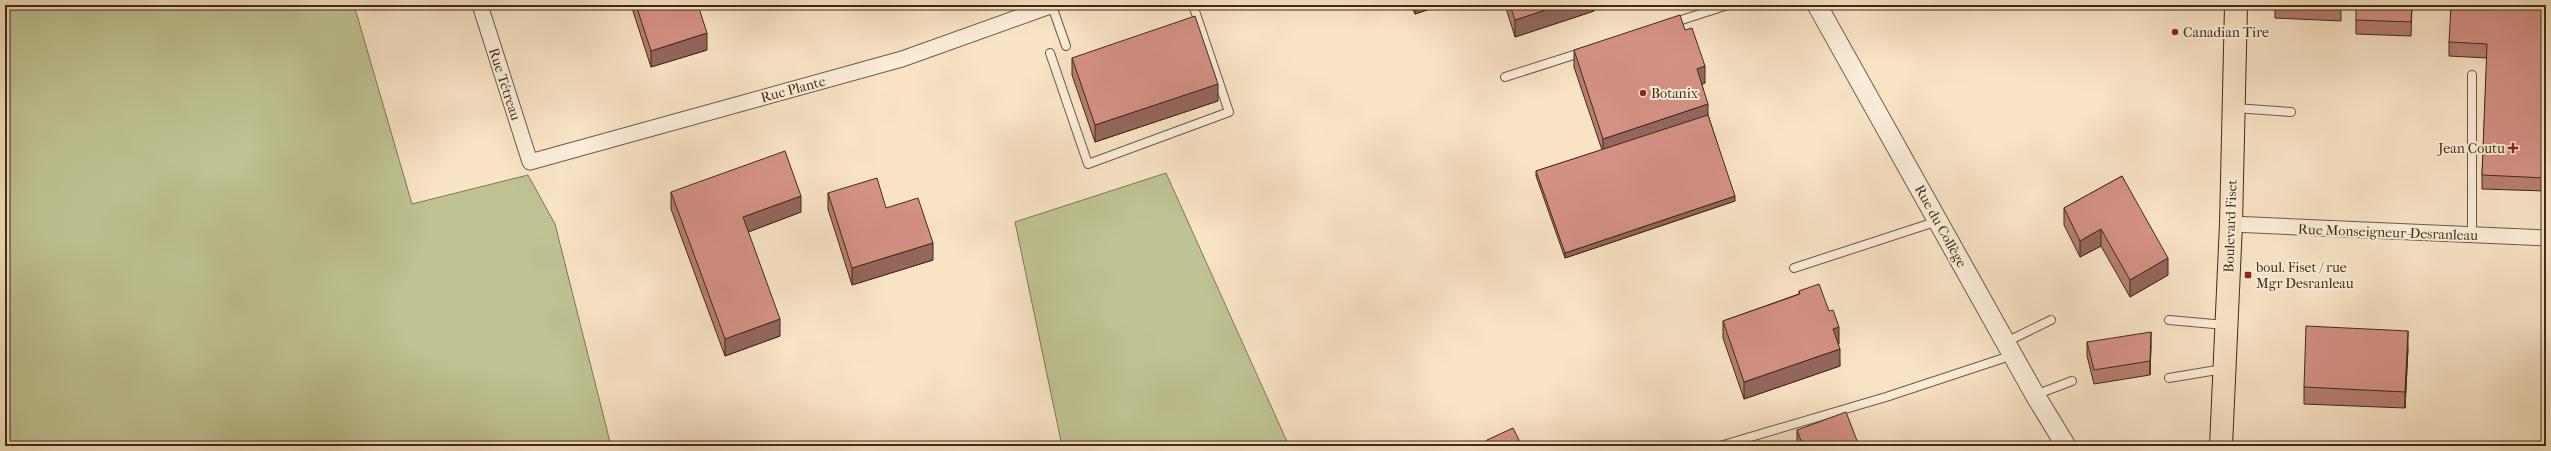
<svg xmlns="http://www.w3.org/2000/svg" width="2551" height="451" viewBox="0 0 2551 451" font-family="'IM FELL French Canon',serif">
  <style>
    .green { fill: #bfc394; stroke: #7e7854 }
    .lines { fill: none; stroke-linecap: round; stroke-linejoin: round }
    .service-casing { stroke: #6c5a40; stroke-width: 10 }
    .minor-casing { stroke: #6c5a40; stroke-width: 17 }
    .tertiary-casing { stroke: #6c5a40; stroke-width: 21 }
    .primary-casing { stroke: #3e2c14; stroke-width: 24 }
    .service { stroke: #faedd9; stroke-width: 8 }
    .minor { stroke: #faedd9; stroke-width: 15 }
    .tertiary { stroke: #faedd9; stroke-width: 19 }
    .primary { stroke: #f8e3c5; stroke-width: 22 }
    .wall { fill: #b67d72; stroke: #3e2c14 }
    .shaded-wall { fill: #94665d; stroke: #3e2c14 }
    .building { fill: #d49185; stroke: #3e2c14 }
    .poi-dot { fill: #8f2418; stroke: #faedd9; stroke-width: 1.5 }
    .labels { text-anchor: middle; stroke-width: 4; stroke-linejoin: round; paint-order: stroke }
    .poi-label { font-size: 14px; fill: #3e2c14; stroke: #faedd9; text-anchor: start }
    .street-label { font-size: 14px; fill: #3e2c14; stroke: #faedd9 }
  </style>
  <rect width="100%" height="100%" fill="#f8e3c5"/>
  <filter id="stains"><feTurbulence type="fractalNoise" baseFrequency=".005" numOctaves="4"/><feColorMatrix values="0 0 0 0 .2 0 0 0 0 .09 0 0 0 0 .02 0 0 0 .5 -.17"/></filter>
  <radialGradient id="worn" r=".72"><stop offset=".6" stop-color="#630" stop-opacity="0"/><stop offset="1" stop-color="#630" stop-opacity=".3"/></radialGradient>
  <path class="green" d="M5 5H354L412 204 528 175 555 224 610 442 663 446H5Z
    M1166 173 1289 446H1062L1015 222Z"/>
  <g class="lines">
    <defs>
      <path id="service" d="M1052 6 1066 46
        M1672 23 1728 5
        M1050 53 1088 164 1229 112 1193 5
        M1505 77 1583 52
        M2235 108 2291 112
        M2472 235V75
        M1794 268 1938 221
        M2169 320 2225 325
        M2006 342 2051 320
        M2169 378 2223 369
        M2035 395 2072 381
        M1720 446 1886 397 2013 355"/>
      <path id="minor" d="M480 5 530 162 902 59 1053 5
        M2231 224 2546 238"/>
      <path id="tertiary" d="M1817 5 2035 395 2066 446"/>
      <path id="primary" d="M2221 446 2231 224 2236 5"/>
    </defs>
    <use href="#service" class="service-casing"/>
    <use href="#minor" class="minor-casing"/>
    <use href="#tertiary" class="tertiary-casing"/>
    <use href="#primary" class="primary-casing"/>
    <use href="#service" class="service"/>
    <use href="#minor" class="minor"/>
    <use href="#tertiary" class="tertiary"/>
    <use href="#primary" class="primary"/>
  </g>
  <path class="wall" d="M631 5H675L676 7 707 50 651 67Z
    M1411 5H1442L1415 14Z
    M1505 5H1594V11L1515 37Z
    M2275 5H2341V21L2275 18Z
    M2412 5 2411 36 2356 34V20Z
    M2546 5V191L2482 189V175L2487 58 2449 56V42Z
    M1685 30 1705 83 1702 84 1708 115 1735 201 1565 258 1536 176V171L1602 150 1574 67V50Z
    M1072 58 1218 101 1095 142 1072 75Z
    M2122 176 2168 275 2130 297 2101 246 2080 257 2064 225V208Z
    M671 192 801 212 748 232 780 336 725 356 671 209Z
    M828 193 886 208 933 260 852 285 828 209Z
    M1799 291 1829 311 1839 344H1838L1840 366 1744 399 1723 338V321L1799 294Z
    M2087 342 2151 345 2150 375 2094 384 2087 356Z
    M2408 348 2405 408 2304 404V387Z
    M1797 430 1859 446H1797Z
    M1487 440 1522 446H1487Z"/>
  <path class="shaded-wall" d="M1400 5H1410L1400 8Z
    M1415 5H1442L1415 14Z
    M1561 5H1594V11L1515 37V20Z
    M707 33V50L651 67V51Z
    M1705 66V83L1697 86V69Z
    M1218 84V101L1095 142V125Z
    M1708 104V120L1603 156V139Z
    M801 196V212L743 234V217Z
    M1735 196V201L1565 258V253Z
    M2101 229V246L2080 257V241Z
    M933 243V260L852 285V268Z
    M2168 258V275L2130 297V280Z
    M780 319V336L725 356V339Z
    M1839 327V344L1833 346V329Z
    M2408 331V348L2405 408V392Z
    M2151 332V345L2150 375V361Z
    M1840 349V366L1744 399V382Z"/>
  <path class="building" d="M636 5H675L676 7 683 5H698L707 33 651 51Z
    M1510 5H1561L1515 20Z
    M2287 5H2341V7Z
    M2356 5H2412L2411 22 2356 20Z
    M2451 5H2546V178L2482 175 2487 44 2449 42Z
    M1680 15 1685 30 1692 28 1705 66 1697 69 1708 104 1603 139 1574 50Z
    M1195 16 1218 84 1095 125 1072 58Z
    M1708 115 1735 196 1565 253 1536 171Z
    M785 151 801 196 743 217 780 319 725 339 671 192Z
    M2122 176 2168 258 2130 280 2101 229 2080 241 2064 208Z
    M877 178 886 208 918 198 933 243 852 268 828 193Z
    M1819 284 1829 311 1833 310 1839 327 1833 329 1840 349 1744 382 1723 321 1800 294 1799 291Z
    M2306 326 2408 331 2405 392 2304 387Z
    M2151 332 2150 361 2094 370 2087 342Z
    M1846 412 1859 446H1803L1797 430Z
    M1513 428 1522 446H1490L1487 440Z"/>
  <g class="poi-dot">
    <circle cx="2175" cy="32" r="4"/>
    <circle cx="1643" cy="93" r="4"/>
    <path d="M2511 142h4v4h4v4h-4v4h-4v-4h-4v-4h4z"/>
    <rect x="2244" y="271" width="8" height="8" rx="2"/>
  </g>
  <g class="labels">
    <g class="poi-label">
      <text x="2183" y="37">Canadian Tire</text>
      <text x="1651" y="98">Botanix</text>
      <text x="2505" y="153" text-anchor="end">Jean Coutu</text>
      <text x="2256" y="272">boul. Fiset / rue<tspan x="2256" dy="16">Mgr Desranleau</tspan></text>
    </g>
    <g class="street-label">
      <text transform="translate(505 84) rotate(72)" y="5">Rue Tétreau</text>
      <text transform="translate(793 89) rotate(-15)" y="5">Rue Plante</text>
      <text transform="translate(1941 226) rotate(61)" y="5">Rue du Collège</text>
      <text transform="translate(2230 226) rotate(-88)" y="5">Boulevard Fiset</text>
      <text transform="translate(2388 232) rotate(2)" y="5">Rue Monseigneur-Desranleau</text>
    </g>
  </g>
  <rect width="2551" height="451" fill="none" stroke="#f8e3c5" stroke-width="20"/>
  <rect x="6" y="6" width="2539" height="439" fill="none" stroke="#3e2c14" stroke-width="2"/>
  <rect x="10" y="10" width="2531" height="431" fill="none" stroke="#3e2c14"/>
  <rect width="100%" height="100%" filter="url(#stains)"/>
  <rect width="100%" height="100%" fill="url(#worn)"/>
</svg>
